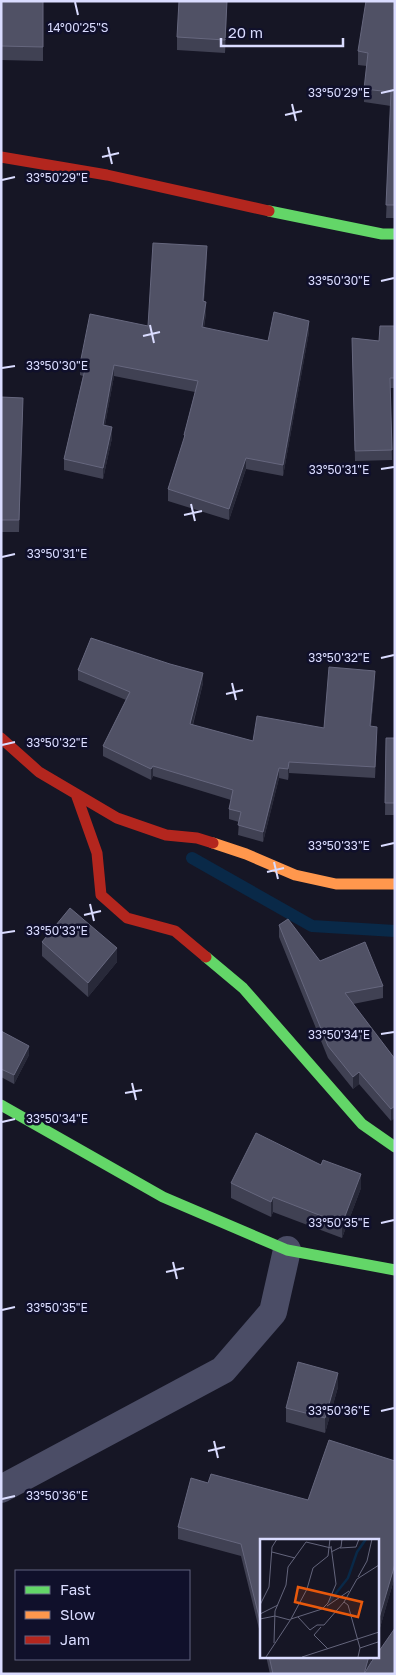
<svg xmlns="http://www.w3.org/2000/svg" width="396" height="1675" viewBox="0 0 396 1675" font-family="'Golos Text',sans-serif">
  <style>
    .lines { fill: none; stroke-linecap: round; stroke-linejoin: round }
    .stream { stroke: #092948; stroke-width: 12 }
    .street { stroke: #4b4d66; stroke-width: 28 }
    .fast { stroke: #63d668; stroke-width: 11 }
    .slow { stroke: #ff974d; stroke-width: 11 }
    .jam { stroke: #b3261e; stroke-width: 11 }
    .wall { fill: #404153 }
    .shaded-wall { fill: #282939 }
    .building { fill: #505165; stroke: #66677e }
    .ticks { fill: none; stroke: #dadcff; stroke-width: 2 }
    .inset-river { fill: none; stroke: #092948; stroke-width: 2.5 }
    .inset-road { fill: none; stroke: #64657c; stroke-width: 1 }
    .view { fill: #e8590c; fill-opacity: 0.15; stroke: #e8590c; stroke-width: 2.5 }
    .inset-edge { fill: none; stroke: #dadcff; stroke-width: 2.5 }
    .ticks-label { font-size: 12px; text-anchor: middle; fill: #dadcff; stroke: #10102b; stroke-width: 5; stroke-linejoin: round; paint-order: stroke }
  </style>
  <rect width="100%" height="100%" fill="#161625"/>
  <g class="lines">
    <path class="stream" d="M192 858 312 926 395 931"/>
    <path class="street" d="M1 1489 223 1370 273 1312 287 1250"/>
    <path class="fast" d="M269 211 382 234H395
      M206 957 243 988 362 1124 395 1147
      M1 1105 163 1197 287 1250 395 1270"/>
    <path class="slow" d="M213 843 246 854 295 875 336 884H395"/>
    <path class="jam" d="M1 157 107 175 269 211
      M1 738 39 772 117 818 166 835 197 838 213 843
      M76 794 97 853 101 895 127 918 175 931 206 957"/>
  </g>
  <path class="wall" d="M1 1H43V61L1 60Z
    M395 1V218H386L391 106 364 102V89L367 66 358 65V51Z
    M227 10 225 53 177 50V37Z
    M207 257 204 301 206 313 204 328 268 341 309 332 283 476 246 469 229 520 168 501V489L184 440V435L195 392 114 376 105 425 112 438 103 479 64 470V459L83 376 80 375V364L148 326Z
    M395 326V388H390L392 460 355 461 352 338 379 341Z
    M1 397 23 398 19 532H1Z
    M78 670 203 683 193 725 253 741 324 728 375 681 371 726 377 737 375 778 289 773 288 780 279 778 263 842 238 835 239 822 229 819V809L231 800 153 776 151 780 103 756V746L126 700 78 680Z
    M386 738H395V815H385Z
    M279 925 320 961 383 986V998L353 1004 395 1059 391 1121 359 1084 353 1089 328 1058 279 937Z
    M42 942 117 962 88 997 42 956Z
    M1 1031 29 1055 14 1084 1 1077Z
    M231 1183 361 1188 342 1238 273 1212 271 1217 231 1198Z
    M338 1387 325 1433 286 1422V1408Z
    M395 1461V1576L377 1638 261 1540V1637L241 1556 178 1539V1527L208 1483 308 1500Z
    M266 1656H372L370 1665 395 1674H270Z"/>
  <path class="shaded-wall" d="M227 1V10L225 53V40Z
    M207 246V257L203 312V301Z
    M206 302V313L202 338V327Z
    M309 321V332L283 476V465Z
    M114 365V376L103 436V425Z
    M112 427V438L103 479V468Z
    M246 458V469L229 520V509Z
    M375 671V681L370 737V726Z
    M203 673V683L190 734V724Z
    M377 727V737L375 778V767Z
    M289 762V773L288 780V769Z
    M153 766V776L151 780V769Z
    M279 768V778L263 842V832Z
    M117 948V962L88 997V983Z
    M29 1046V1055L14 1084V1075Z
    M359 1072V1084L353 1089V1077Z
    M395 1106V1118L391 1121V1109Z
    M361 1174V1188L342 1238V1224Z
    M273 1197V1212L271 1217V1202Z
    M338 1373V1387L325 1433V1418Z
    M395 1564V1576L377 1638V1625Z
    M369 1656H372L367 1674H364Z"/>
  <path class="building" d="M1 1H43V47L1 46Z
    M179 1H227L225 40 177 37Z
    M366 1H395L394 9H395V205H386L391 92 364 89 368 53 358 51Z
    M153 243 207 246 203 301 206 302 202 327 268 341 274 312 309 321 283 465 246 458 229 509 168 489 185 435H184L198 381 114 365 103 425 112 427 103 468 64 459 86 365 80 364 90 314 148 326Z
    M380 326H395V378H390L392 450 355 451 352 338 379 341Z
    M1 397 23 398 19 520H1Z
    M91 638 170 664 203 673 190 724 253 741 257 716 324 728 329 667 375 671 370 726 377 727 375 767 289 762 288 769 279 768 263 832 238 825 241 812 229 809 233 790 153 766 151 769 103 746 130 692 78 670Z
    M386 738H395V803H385Z
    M70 908 117 948 88 983 42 942Z
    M288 919 320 961 365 942 383 986 345 993 395 1059V1106L391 1109 359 1072 353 1077 328 1046 279 925Z
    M1 1031 29 1046 14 1075 1 1069Z
    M256 1133 321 1165 323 1160 361 1174 342 1224 273 1197 271 1202 231 1183Z
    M298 1362 338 1373 325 1418 286 1408Z
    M329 1440 395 1461V1564L377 1625V1540H261V1625L241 1544 178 1527 191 1478 208 1483 211 1474 308 1500Z
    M395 1628V1674H364L375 1656H377V1654Z
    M269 1656H369L364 1674H273Z"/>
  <path class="ticks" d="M75 2 78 15M381 93 394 90M292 104 296 121M285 115 302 111M108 147 112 164M102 157 119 153M2 180 15 177M381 281 394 278M150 325 154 343M143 336 160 332M2 368 15 366M381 469 394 467M191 504 195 521M184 515 202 511M2 557 15 554M381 658 394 655M232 683 236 700M226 694 243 690M2 745 15 742M381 846 394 843M274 862 278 879M267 872 284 868M90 904 94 921M84 915 101 911M2 933 15 931M381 1034 394 1032M132 1083 136 1100M125 1093 142 1090M2 1122 15 1119M381 1223 394 1220M173 1262 177 1279M166 1272 184 1268M2 1310 15 1307M381 1411 394 1408M214 1441 218 1458M208 1451 225 1447M2 1499 15 1496"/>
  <g transform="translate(260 1539)">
    <rect width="119" height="119" fill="#161625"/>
    <path class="inset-river" d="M69 63 88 39 97 13 106 0"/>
    <path class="inset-road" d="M80 9 96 8 99 0M12 13 35 19M71 13 81 8 82 0M98 38 107 22 112 0M84 63 88 66 100 109 98 118M0 66 9 48 12 8 17 0M67 67 89 52M0 75 18 66M38 78 50 91 57 86H64L84 63 97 40 119 26M0 80 15 77 30 81M31 80 47 50 53 29 68 17 70 0M61 88 54 96 68 110M14 104 15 72 26 46 28 28 46 3 71 9M100 109 118 103M6 118 31 80 62 70 68 64 76 45 71 7M42 118 119 93"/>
    <path class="view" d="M38 48 102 63 98 78 35 63Z"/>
    <rect width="119" height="119" class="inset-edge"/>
  </g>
  <g class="ticks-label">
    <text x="78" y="32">14°00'25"S</text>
    <text x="339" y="97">33°50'29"E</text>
    <text x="57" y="182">33°50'29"E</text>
    <text x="339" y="285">33°50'30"E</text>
    <text x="57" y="370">33°50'30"E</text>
    <text x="339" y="474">33°50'31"E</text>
    <text x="57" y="558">33°50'31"E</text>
    <text x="339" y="662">33°50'32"E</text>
    <text x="57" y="747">33°50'32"E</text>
    <text x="339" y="850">33°50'33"E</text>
    <text x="57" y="935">33°50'33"E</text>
    <text x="339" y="1039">33°50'34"E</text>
    <text x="57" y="1123">33°50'34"E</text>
    <text x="339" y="1227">33°50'35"E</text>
    <text x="57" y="1312">33°50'35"E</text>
    <text x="339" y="1415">33°50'36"E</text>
    <text x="57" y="1500">33°50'36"E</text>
  </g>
  <rect width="396" height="1675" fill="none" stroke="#dadcff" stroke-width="5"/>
  <rect x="15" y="1570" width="175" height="90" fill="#10102b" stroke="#616280"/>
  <rect x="25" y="1586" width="25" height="8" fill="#63d668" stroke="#616280"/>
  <text x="60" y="1595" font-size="15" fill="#dadcff">Fast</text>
  <rect x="25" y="1611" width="25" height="8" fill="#ff974d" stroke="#616280"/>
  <text x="60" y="1620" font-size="15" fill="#dadcff">Slow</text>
  <rect x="25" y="1636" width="25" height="8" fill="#b3261e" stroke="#616280"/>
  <text x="60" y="1645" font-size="15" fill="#dadcff">Jam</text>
  <path d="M221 38v8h122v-8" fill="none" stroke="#dadcff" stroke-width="2.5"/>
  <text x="228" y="38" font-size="15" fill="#dadcff" stroke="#10102b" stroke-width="4" paint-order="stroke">20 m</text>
</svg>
